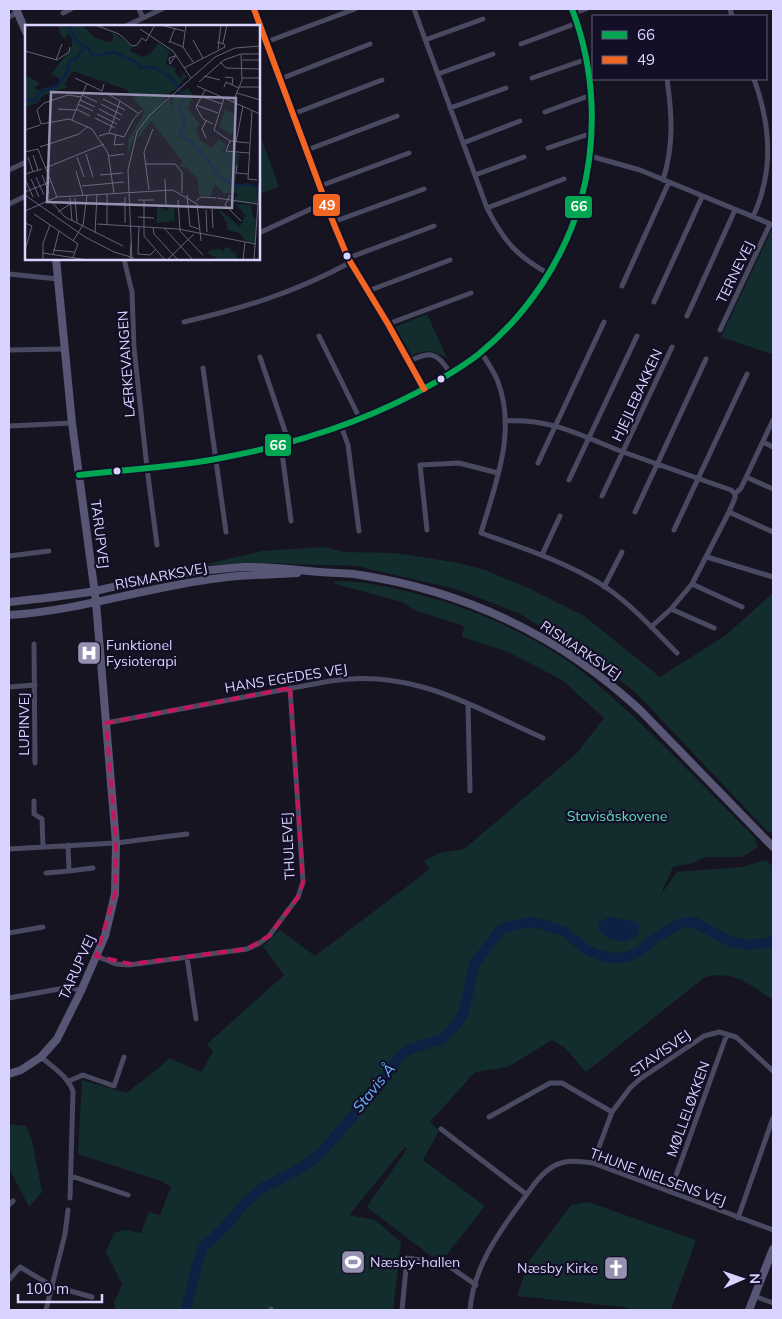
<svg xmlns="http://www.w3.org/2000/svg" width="782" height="1319" viewBox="0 0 782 1319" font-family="Mulish,sans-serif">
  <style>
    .green { fill: #132c2d }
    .water { fill: #0d2144 }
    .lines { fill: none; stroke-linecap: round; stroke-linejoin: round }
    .river { stroke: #0d2144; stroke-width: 10 }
    .street { stroke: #4a4962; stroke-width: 5 }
    .secondary { stroke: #575674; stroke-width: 8 }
    .bus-1-casing { stroke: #130f26; stroke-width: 10 }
    .bus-2-casing { stroke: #130f26; stroke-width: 10 }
    .bus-1 { stroke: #00a651; stroke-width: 6 }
    .bus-2 { stroke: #f26522; stroke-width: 6 }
    .marked { fill: none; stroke: #c2185b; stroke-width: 4; stroke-dasharray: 10 6; stroke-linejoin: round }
    .bus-dot { fill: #d9d4ff; stroke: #130f26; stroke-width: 2 }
    .labels { text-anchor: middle; stroke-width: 4.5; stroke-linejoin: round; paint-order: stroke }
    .street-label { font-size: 14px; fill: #d9d4ff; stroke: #130f26 }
    .poi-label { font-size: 14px; fill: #d9d4ff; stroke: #130f26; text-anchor: start }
    .park-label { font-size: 14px; fill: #5fe0c0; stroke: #130f26 }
    .water-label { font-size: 15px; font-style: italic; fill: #62b6ff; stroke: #130f26 }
    .inset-river { fill: none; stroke: #0d2144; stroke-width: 2.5 }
    .inset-road { fill: none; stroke: #64617a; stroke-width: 1 }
    .view { fill: #9591b1; fill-opacity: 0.15; stroke: #9591b1; stroke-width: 2.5 }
    .inset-edge { fill: none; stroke: #d9d4ff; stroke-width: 2.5 }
    .line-badge { stroke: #130f26; stroke-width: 2 }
    .badge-label { font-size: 14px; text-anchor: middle; font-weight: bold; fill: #fff }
  </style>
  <rect width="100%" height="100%" fill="#161421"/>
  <path class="green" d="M259 132 279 187 259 194Z
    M771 231 773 232V350L771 354 721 337Z
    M427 314 447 358C434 351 425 348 411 356L395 327Z
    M323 547 345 552 396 553 459 563 485 570 528 588 584 616 660 677 726 635 773 593V833L767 831 637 694 589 655 518 613 459 590 357 566 263 563 202 565 262 551Z
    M335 581C363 581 391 587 417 594 469 607 520 629 565 659 600 684 631 714 662 744 693 775 724 806 755 838L758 847 742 857H705L693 863 673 867 660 896 677 872 742 867 766 860 773 867V1000C749 984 735 970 705 977L586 1072 565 1048 552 1040 508 1067 475 1072 430 1122 439 1131 423 1160 485 1206 444 1258 431 1256 368 1208V1205L407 1149 405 1147 349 1215 375 1220 401 1242 393 1310H115L114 1302 122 1284 106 1252 114 1233 125 1230 141 1233 149 1212 160 1215 171 1187 161 1181 78 1154 82 1080 126 1093 159 1068 169 1058 201 1072 213 1052 207 1044 284 975 263 946 280 930 315 956 430 869 424 861 439 853 464 849 577 753 604 718 562 680 506 651 462 637 464 626 414 610 402 602 335 584Z
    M9 1124 26 1126 32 1140 42 1192 29 1207 9 1168Z
    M588 1202 696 1240 671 1310H632L624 1307 517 1296 529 1261 571 1205Z"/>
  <path class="water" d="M609 917 634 921 640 926 638 935 626 942C616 941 603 937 598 929L600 922Z"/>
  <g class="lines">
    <path class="river" d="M186 1310 197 1264 204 1246 222 1230 246 1202 261 1189 301 1168 321 1153 377 1088 400 1056 408 1050 443 1038 457 1024 464 1012 474 965 500 930 514 925 532 922 545 925 565 932 587 950 599 955 613 958 626 957 639 952 655 938 681 923 694 922 731 942 748 945 773 942"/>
    <path class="street" d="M139 9 143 18
      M254 9 333 222 348 258 388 324 424 389
      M414 9 487 208C504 242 517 256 549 274
      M730 9 732 16
      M63 13 71 9
      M574 13 586 9
      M9 17 18 12
      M126 26 162 9
      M425 40 483 19
      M266 42 355 9
      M521 44 577 23
      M438 74 493 54
      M532 78 587 59
      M280 79 370 44
      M450 108 506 88
      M545 112 591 95
      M293 114 382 80
      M463 143 520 121
      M548 148 592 133
      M307 150 397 116
      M590 156 640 170 773 225
      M9 170 26 162
      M475 175 524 157
      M663 180C674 146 672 114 667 79
      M320 186 409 153
      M9 204 26 196
      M487 208 564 179
      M753 217C756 209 760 201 762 192 773 154 767 115 754 79
      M333 222 424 189
      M259 233 326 202
      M348 258 434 226
      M124 259 132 292 134 348 147 468 157 545
      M9 274 58 279
      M622 286 669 182
      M368 291 450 260
      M654 302 702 197
      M687 316 735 210
      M184 322C244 308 296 292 351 262
      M388 324 471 293
      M720 330 770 224
      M319 336 360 419
      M9 350 65 349
      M481 352C487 362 494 371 498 382 517 432 495 485 481 533 523 548 566 562 604 586 631 604 654 630 677 653
      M260 357 289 443
      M408 362C429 351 437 351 450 373
      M203 368 226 532
      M505 421C552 418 581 436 623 452 659 465 695 477 731 490L735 494V498L729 512 692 584 671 609 651 627
      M9 426 72 423
      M341 426 348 445 359 531
      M763 442 773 447
      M281 445 291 521
      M538 463 604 322
      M79 475C125 470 171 467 216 459 293 445 369 421 436 382 451 373 467 364 480 353 528 314 564 259 581 200 598 137 595 69 572 9
      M746 477 773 489
      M569 480 637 336
      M735 494 741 488 773 420
      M602 496 672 347
      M635 512 706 359
      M729 512 773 532
      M427 530 420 465 459 463 498 473
      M674 530 747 374
      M542 555 560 516
      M9 556 49 551
      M707 557 773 577
      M692 584 742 607
      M604 587 622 552
      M671 609 714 628
      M34 644 35 763
      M9 687 35 685
      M468 704 470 791
      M106 723 330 681C412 668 471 706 543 738
      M34 801V814L42 819 43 847
      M9 849 116 843 187 834
      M69 871 93 868
      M46 873 69 871 68 845
      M9 933 43 927
      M96 956 116 964 129 965 247 949 258 944 269 936 298 897 303 882 302 866 290 688
      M187 957 196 1019
      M9 998 70 987 81 991
      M41 1057C54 1068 67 1076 73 1091L70 1198
      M69 1081 83 1075 114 1086 124 1057
      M489 1117 550 1083H562L612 1112
      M441 1129 526 1194
      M593 1163 612 1112 630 1088 640 1079 704 1036 719 1032 736 1037 773 1071
      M71 1176 128 1195
      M670 1192 727 1034
      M9 1205 13 1201
      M738 1218 773 1118
      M9 1280 20 1267 52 1286 92 1297
      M754 1296 773 1303
      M46 1310 65 1234 68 1210
      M271 1310V1309
      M402 1310 407 1258 446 1264 476 1285
      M470 1310C473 1269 498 1233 522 1201 531 1189 539 1175 552 1167 565 1159 579 1161 593 1163L773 1230"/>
    <path class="secondary" d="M16 9 26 32
      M9 602C37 599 67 596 95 591 120 586 144 579 169 575 193 571 220 569 244 567 270 566 295 570 320 572 331 573 343 573 354 574 463 590 559 635 640 710L773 847
      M9 615C80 611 150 586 220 578 246 574 272 575 297 573
      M9 1074 21 1070 41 1057 57 1039 81 991 105 936 115 894 116 843 96 602 72 423 56 259
      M749 1310 773 1249"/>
    <defs>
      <path id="bus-1" d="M79 475C125 470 171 467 216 459 293 445 369 421 436 382 451 373 467 364 480 353 528 314 564 259 581 200 598 137 595 69 572 9"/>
      <path id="bus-2" d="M254 9 333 222 348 258 388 324 424 389"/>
    </defs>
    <use href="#bus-1" class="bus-1-casing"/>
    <use href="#bus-2" class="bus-2-casing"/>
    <use href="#bus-1" class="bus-1"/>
    <use href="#bus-2" class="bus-2"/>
  </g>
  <path class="marked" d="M290 688 303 882 298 897 269 936 247 949 131 964 96 956 115 894 116 843 106 723Z"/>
  <defs>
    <symbol id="hospital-square" viewBox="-11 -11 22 22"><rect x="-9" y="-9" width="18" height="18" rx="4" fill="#9591b1" stroke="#130f26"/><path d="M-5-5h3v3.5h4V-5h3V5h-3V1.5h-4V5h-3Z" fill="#fff"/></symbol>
    <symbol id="stadium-square" viewBox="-11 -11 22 22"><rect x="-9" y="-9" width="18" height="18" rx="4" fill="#9591b1" stroke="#130f26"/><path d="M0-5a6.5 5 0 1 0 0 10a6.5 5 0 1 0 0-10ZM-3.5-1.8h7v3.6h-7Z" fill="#fff"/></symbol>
    <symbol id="church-square" viewBox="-11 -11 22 22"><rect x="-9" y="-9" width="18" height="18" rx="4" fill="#9591b1" stroke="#130f26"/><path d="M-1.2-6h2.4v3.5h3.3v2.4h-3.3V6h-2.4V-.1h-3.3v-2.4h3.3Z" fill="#fff"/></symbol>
  </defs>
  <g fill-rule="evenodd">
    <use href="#hospital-square" x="75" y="639" width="28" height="28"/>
    <use href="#stadium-square" x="339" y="1248" width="28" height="28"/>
    <use href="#church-square" x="602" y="1254" width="28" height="28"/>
  </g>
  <g class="bus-dot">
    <circle cx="347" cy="256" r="4.5"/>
    <circle cx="441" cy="379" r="4.5"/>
    <circle cx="117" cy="471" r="4.5"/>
  </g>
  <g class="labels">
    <g class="street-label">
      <text transform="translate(735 272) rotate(-64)" y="5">TERNEVEJ</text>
      <text transform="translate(126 364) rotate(-94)" y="5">LÆRKEVANGEN</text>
      <text transform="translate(637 395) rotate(-65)" y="5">HJEJLEBAKKEN</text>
      <text transform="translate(100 534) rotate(83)" y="5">TARUPVEJ</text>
      <text transform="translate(161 576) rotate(-11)" y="5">RISMARKSVEJ</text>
      <text transform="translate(581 650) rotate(34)" y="5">RISMARKSVEJ</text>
      <text transform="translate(286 678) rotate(-9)" y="5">HANS EGEDES VEJ</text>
      <text transform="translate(24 724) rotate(-90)" y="5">LUPINVEJ</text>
      <text transform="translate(288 846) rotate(-93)" y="5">THULEVEJ</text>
      <text transform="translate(77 967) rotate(-66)" y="5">TARUPVEJ</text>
      <text transform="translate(660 1053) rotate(-35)" y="5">STAVISVEJ</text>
      <text transform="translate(688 1109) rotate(-70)" y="5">MØLLELØKKEN</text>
      <text transform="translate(658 1177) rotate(20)" y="5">THUNE NIELSENS VEJ</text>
    </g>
    <g class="poi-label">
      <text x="106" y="650">Funktionel<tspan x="106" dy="16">Fysioterapi</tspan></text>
      <text x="370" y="1267">Næsby-hallen</text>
      <text x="598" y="1273" text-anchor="end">Næsby Kirke</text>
    </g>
    <g class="park-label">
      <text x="617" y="821">Stavisåskovene</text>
    </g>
    <g class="water-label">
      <text transform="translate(374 1088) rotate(-51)" y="5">Stavis Å</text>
    </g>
  </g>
  <g transform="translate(25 25)">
    <rect width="235" height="235" fill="#161421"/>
    <path d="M33 0H57L69 12 83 17 88 16V7L107 22 105 26 117 32 125 29 134 18 150 30 144 27 141 39 151 43 150 47 155 53 158 50 154 44 162 51 150 65 143 69 140 66 143 72 111 107 103 129 102 151 103 115 120 87 102 65 48 46 39 59 43 62 18 70 12 78 0 82V50L15 58 9 63 14 65 33 59 34 53 26 49 47 22V13L43 8 40 14 37 12ZM163 63 168 70 163 83 175 100 171 104 175 115 187 123 194 114 201 120 195 130 198 126 215 129 210 158 232 162V179L208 177 213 168H198L190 159 185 171 174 170 173 154 161 142H154L158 137 126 96 112 115 113 108 124 93 145 74 148 87 147 73ZM200 85 211 90 207 110 194 102ZM132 178 141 186 149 179 150 196 132 198ZM211 179 226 180 228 192 231 195 230 218 219 215 215 208 202 205V198L191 181 215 202 220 190ZM200 222 206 223 205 227H210L213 235H196L182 228 187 224 191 225 190 228 193 223 198 226Z" fill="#132c2d"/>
    <path class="inset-river" d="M40 0 46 3 50 15 64 24 68 31 89 27 111 37 116 43 128 42 146 52 158 71 155 86 160 95 155 111 168 118 198 154 213 161 222 159 235 163M0 75H10L15 67 32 61 44 44V36L51 34 59 22"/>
    <path class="inset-road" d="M70 0 94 9 107 21 112 20 117 13M136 0 159 6M161 0 158 22 168 37M115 4 148 26 166 53M117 13 121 16 130 0M168 15 178 33M144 16 158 22M144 18 150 3M198 18 202 0M193 24 196 0M0 26 32 35 44 27 45 22M150 31 144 33 145 39 151 30M31 35 37 19M217 35H235M195 37 201 43 235 44M159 43 200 22 199 19 192 17M179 51 195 55M200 52 208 53 207 60M50 53 77 66 79 59M217 53H235M174 57 199 35 216 29H235M172 61 235 89M199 62 201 57 214 63M215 62H235M180 65 171 82 178 94 188 99M81 68 95 76M212 68 235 75M57 70 72 77M56 72 43 70 19 78 12 85 16 99 44 94 67 104 83 128 89 168M178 72 197 79M199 73 189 105 205 116 224 118M78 74 100 85M55 75 70 82M208 77 217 55 216 30M53 79 68 86M76 79 97 90M171 80 193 88M33 84 51 85M51 84 65 91M74 84 95 95M227 86 223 154 232 155M72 89 92 99M70 93 90 103M47 95 62 58M181 96 177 104 181 113M0 105 15 100M84 108 95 76 113 88M91 109 89 120 99 119M74 111 84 108 99 112 108 95 117 85M205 116 201 126 224 128M211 117 218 81M15 122 54 109 63 101M0 127 13 124 32 172M61 129 68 152M8 130 13 145M84 131 99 129M3 132 8 147M52 132 59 152M120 139H150L157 147V168M212 140 211 148 223 149M20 143 79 119M51 146 58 170M0 149 17 144M17 150 24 168M75 150 98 148M11 152 19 170M6 154 14 172M140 154 141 182M1 156 8 172M57 161 99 157M124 165 119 127 128 104M0 167 25 157M82 169V200M0 170 60 212 89 227 109 233M162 170 165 201 174 204M205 170 200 180 216 196M100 172V198M45 173 47 196M50 173 52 197M192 173 233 179M24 174 40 192 98 221M113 175H129M119 175V211L140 235M153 175 155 206 178 230M171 176 176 172 191 173M82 179 100 178M187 184 188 203M181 185 182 207M0 186 32 172 148 165 172 179 176 216M33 187 45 179 61 178M9 189 53 219 48 232M113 192 129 193M0 198 7 201 1 222M72 199 153 204 231 219M114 201 113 229 125 230 130 225M128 202 129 209 153 235M139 203 168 235M70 208 72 169M48 216 58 200 62 170M28 225 49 227M18 228 63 235M28 230 34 206M18 235V218L25 200M105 235 106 218M107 235 103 145 112 107 125 90 190 32 210 23 235 21M142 235 169 209M218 235 220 217M229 235 235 149"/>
    <path class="view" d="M26 67 211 73 207 183 22 177Z"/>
    <rect width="235" height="235" class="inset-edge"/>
  </g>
  <g class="line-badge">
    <rect x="312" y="193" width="29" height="24" rx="5" fill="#f26522"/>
    <rect x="564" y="195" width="29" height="24" rx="5" fill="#00a651"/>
    <rect x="264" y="433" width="28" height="24" rx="5" fill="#00a651"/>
  </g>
  <g class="badge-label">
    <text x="327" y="210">49</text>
    <text x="579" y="211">66</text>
    <text x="278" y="450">66</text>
  </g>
  <rect width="782" height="1319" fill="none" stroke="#d9d4ff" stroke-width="20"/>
  <rect x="592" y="15" width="175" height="65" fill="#130f26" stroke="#625e7d"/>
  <rect x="602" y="31" width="25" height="8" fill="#00a651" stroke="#625e7d"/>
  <text x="637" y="40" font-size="15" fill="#d9d4ff">66</text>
  <rect x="602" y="56" width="25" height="8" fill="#f26522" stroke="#625e7d"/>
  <text x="637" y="65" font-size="15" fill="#d9d4ff">49</text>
  <g transform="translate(742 1279) rotate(88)" stroke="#130f26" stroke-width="4" paint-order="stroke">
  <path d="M0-4L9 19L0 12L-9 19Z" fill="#d9d4ff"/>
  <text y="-8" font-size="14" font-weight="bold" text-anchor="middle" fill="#d9d4ff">N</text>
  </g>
  <path d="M18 1294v8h84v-8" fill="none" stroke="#d9d4ff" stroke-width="2.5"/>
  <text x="25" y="1294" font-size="15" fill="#d9d4ff" stroke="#130f26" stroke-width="4" paint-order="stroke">100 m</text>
</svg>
